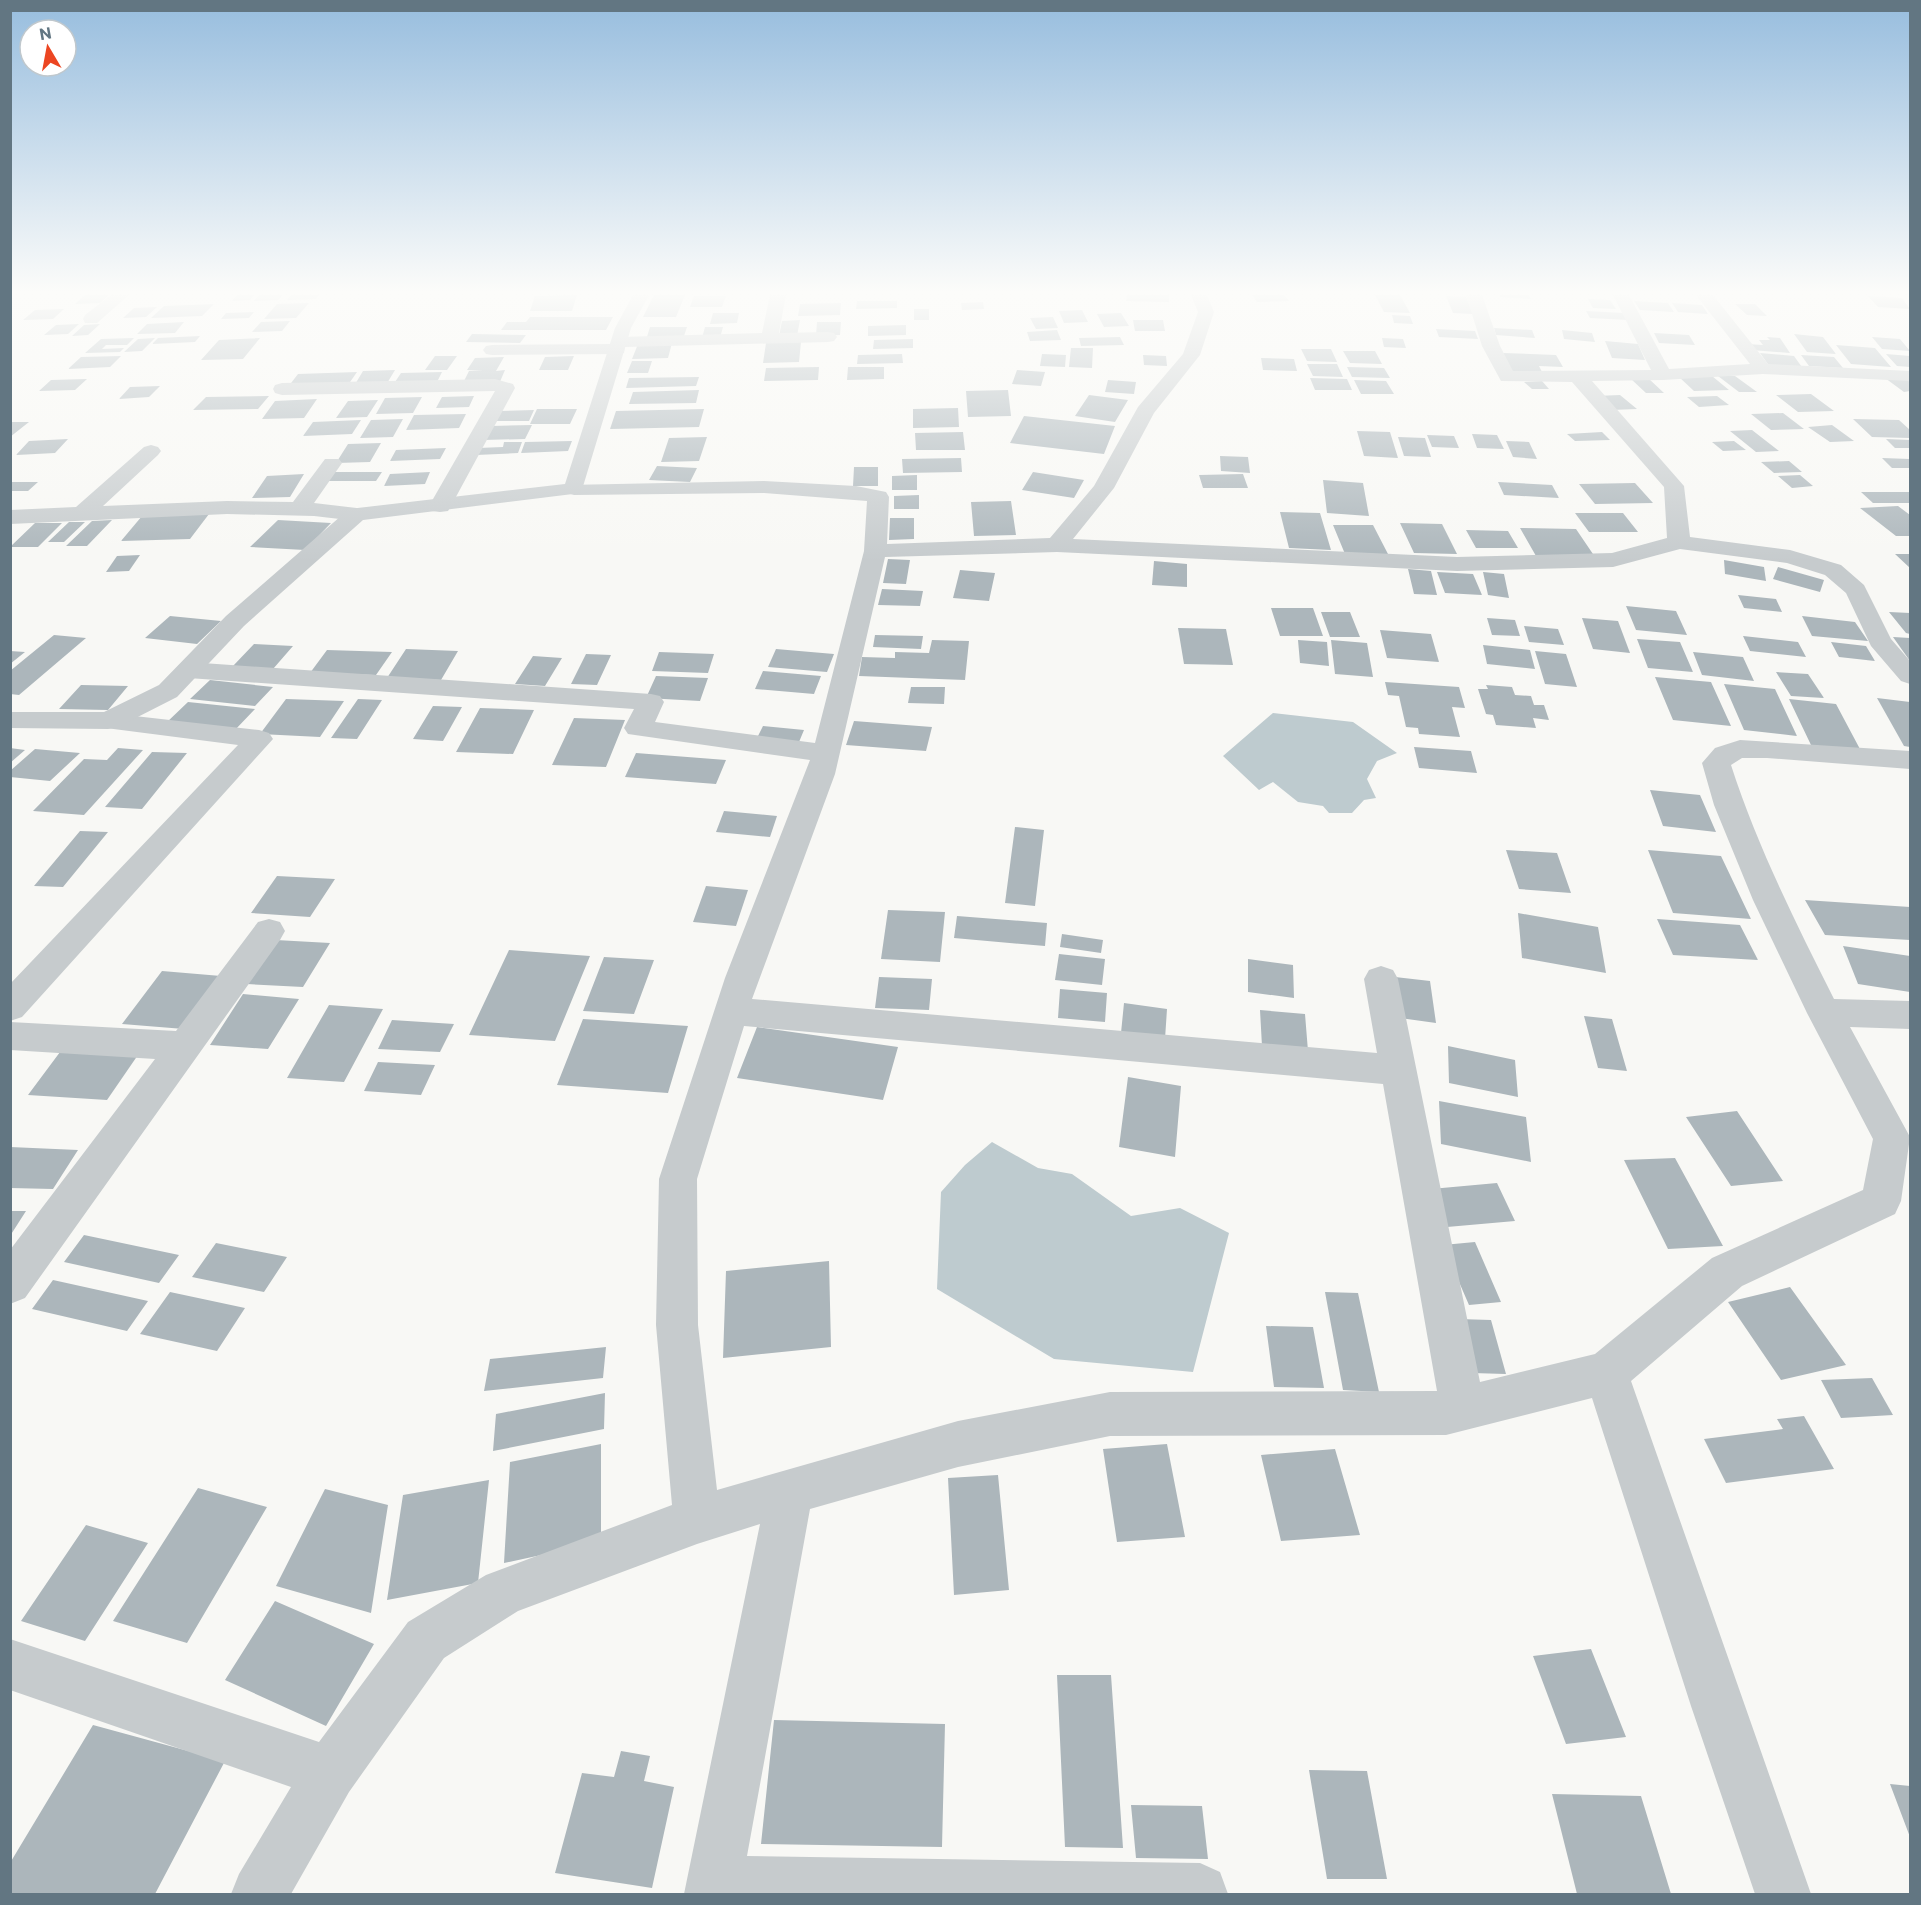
<svg xmlns="http://www.w3.org/2000/svg" width="1921" height="1905" viewBox="0 0 1921 1905" font-family="Commissioner,sans-serif">
  <style>
    .water { fill: #becbcf }
    .building { fill: #acb6bb }
    .lines { fill: none; stroke-linecap: round; stroke-linejoin: round }
    .minor { fill: #c6cbcd; fill-rule: evenodd }
    .tertiary { fill: #c6cbcd; fill-rule: evenodd }
  </style>
  <rect width="100%" height="100%" fill="#f8f8f5"/>
  <path class="water" d="M1273 713 1353 722 1397 753 1377 761 1367 779 1376 798 1364 800 1352 813H1329L1323 806 1298 802 1273 782 1259 790 1223 756Z
    M992 1142 1038 1168 1072 1174 1131 1216 1180 1208 1229 1233 1193 1372 1054 1359 937 1289 941 1192 965 1165Z"/>
  <path class="building" d="M85 295H109L100 303 75 304Z
    M237 295H254L250 300 232 301Z
    M259 295H283L278 300 254 301Z
    M291 295H319L316 299 287 300Z
    M577 295 572 311H530L535 296Z
    M654 295H685L676 317H643Z
    M1127 295H1169V302L1126 301Z
    M1252 295H1284L1289 301 1257 302Z
    M1375 295H1400L1410 313 1384 312Z
    M1500 295H1529L1531 299 1500 297Z
    M694 296H726L722 307H690Z
    M1446 296 1466 297 1473 314 1453 313Z
    M1868 296 1902 298 1910 309 1878 307Z
    M1588 299 1610 300 1616 309 1593 308Z
    M857 301H897V308L856 309Z
    M1634 301 1668 303 1674 312 1640 310Z
    M983 302 984 309 962 310 961 303Z
    M309 303 296 318 264 319 277 304Z
    M841 303 840 315 798 316 800 304Z
    M1672 303 1702 305 1708 314 1678 312Z
    M214 304 202 316 151 318 164 306Z
    M1735 304H1755L1767 316 1747 315Z
    M157 307 146 317 123 318 134 308Z
    M64 309 53 319 23 320 35 310Z
    M914 309H929V320H914Z
    M1082 310 1088 322 1064 323 1059 311Z
    M1586 311 1624 313 1629 320 1590 318Z
    M254 312 249 318 221 319 226 313Z
    M713 313H739L737 323 710 324Z
    M1121 313 1129 326 1104 327 1097 314Z
    M1392 315 1410 316 1413 324 1394 323Z
    M530 317H613L606 330H501L507 322H526Z
    M1053 317 1058 328 1036 329 1030 318Z
    M800 320 797 336H779L782 321Z
    M1133 320H1163L1165 331H1135Z
    M290 321 282 331 252 332 261 322Z
    M184 322 175 333 137 334 147 324Z
    M817 322H841L840 335 816 336Z
    M79 324 68 334 44 335 56 325Z
    M100 324 88 335 72 336 84 325Z
    M906 325V335L868 336V326Z
    M650 327H687L683 339 646 340Z
    M705 327H723L720 338H702Z
    M1494 328 1532 330 1535 338 1496 335Z
    M1436 329 1475 331 1478 339 1439 337Z
    M1057 330 1061 340 1030 341 1027 332Z
    M1562 330 1592 333 1595 342 1564 339Z
    M1654 333 1689 335 1695 345 1659 343Z
    M472 334 526 335 520 343 466 342Z
    M1794 334 1823 337 1836 354 1807 352Z
    M200 336 195 342 152 344 158 338Z
    M1120 337 1124 345 1081 346 1079 338Z
    M1767 337 1780 338 1790 353 1751 350 1747 344 1763 345 1759 340H1770Z
    M1872 337 1900 339 1910 351 1882 349Z
    M134 338 127 345H106L102 349 124 348 120 352 85 353 101 339Z
    M155 338 142 351 124 352 138 339Z
    M260 338 243 359 201 360 219 340Z
    M1382 338 1403 339 1406 348 1384 347Z
    M913 339V348L873 349 874 340Z
    M1605 341 1638 344 1645 360 1612 358Z
    M801 342 799 362 763 363 766 343Z
    M672 343 668 358 632 359 638 344Z
    M1836 345 1875 348 1891 367 1851 364Z
    M1071 348H1093L1092 368 1069 367Z
    M1301 349H1331L1337 362 1307 361Z
    M1343 351H1375L1382 364 1350 363Z
    M1503 353 1556 355 1563 367 1539 366 1543 374 1512 373Z
    M1760 353 1794 356 1804 370 1770 367Z
    M902 354 903 363 857 364 858 355Z
    M1042 354 1066 355 1065 367 1040 366Z
    M1886 354 1910 356V367L1897 366Z
    M1143 355 1166 356 1167 366 1144 365Z
    M1801 355 1834 357 1843 368 1809 366Z
    M121 356 110 367 68 369 81 357Z
    M435 356H457L447 370H425Z
    M574 356 568 370H539L545 357Z
    M504 357 496 371 505 370 499 384 462 385 469 371H483L467 370 475 358Z
    M1261 358 1294 359 1297 371 1263 370Z
    M632 361H652L648 373H627Z
    M1307 364H1337L1343 377 1313 376Z
    M819 367 818 380 764 381 766 368Z
    M848 367H884V379L847 380Z
    M1347 367 1384 368 1390 378 1352 377Z
    M395 370 386 385 354 386 363 371Z
    M1017 370 1045 372 1041 386 1012 384Z
    M357 372 348 385 288 387 298 374Z
    M442 372 436 384 393 385 401 373Z
    M1678 376H1712L1729 390 1694 391Z
    M1718 376H1735L1757 392H1739Z
    M699 377 696 386 626 388 629 378Z
    M1310 378 1347 379 1352 390H1315Z
    M1648 378 1664 393H1646L1631 379Z
    M1885 378H1904L1910 382V391L1904 392Z
    M87 379 75 390 39 391 51 380Z
    M1108 380 1136 382 1134 394 1105 392Z
    M1354 380 1386 381 1394 394H1361Z
    M1542 381 1549 389H1532L1524 382Z
    M160 386 149 397 119 399 130 387Z
    M699 390 696 403 629 404 633 392Z
    M1008 390 1011 416 968 417 966 391Z
    M1811 394 1834 411 1798 412 1776 395Z
    M1089 395 1128 400 1115 422 1075 416Z
    M1620 395 1637 409 1611 410 1595 396Z
    M269 396 258 409 193 410 206 397Z
    M474 396 469 407 436 408 442 397Z
    M1717 396 1729 405 1699 407 1687 397Z
    M422 397 413 413 376 414 385 398Z
    M317 399 304 418 262 419 275 401Z
    M378 400 367 417 336 418 348 401Z
    M958 408 959 427 913 428V409Z
    M537 409H577L570 424H530Z
    M704 409 699 427 610 429 616 411Z
    M534 410 529 421H495L498 411Z
    M1783 413 1804 429 1771 430 1751 414Z
    M466 414 459 428 406 430 414 415Z
    M1024 416 1115 426 1104 454 1010 443Z
    M403 419 393 437 360 438 371 420Z
    M1853 419 1899 420 1910 430V438L1872 437Z
    M361 420 352 434 303 436 313 422Z
    M10 422H29L10 437Z
    M532 425 525 439 483 440 491 426Z
    M1832 425 1854 441 1830 442 1808 427Z
    M1752 430 1779 451 1756 452 1730 431Z
    M1357 431 1390 432 1398 458 1364 456Z
    M963 432 965 450H916L915 433Z
    M1602 432 1610 440 1575 441 1567 434Z
    M1472 434 1497 435 1504 449 1477 448Z
    M1427 435 1454 436 1459 448 1432 447Z
    M707 437 699 461 661 462 669 438Z
    M1398 437 1425 438 1431 457 1404 456Z
    M68 439 55 453 16 455 29 441Z
    M1886 439 1910 440V448H1895Z
    M572 441 568 451 521 453 525 442Z
    M1506 441 1529 442 1537 459 1513 457Z
    M1734 441 1746 450 1723 451 1712 442Z
    M504 442H522L518 453 476 455 478 448 503 447Z
    M381 443 370 462 336 463 348 444Z
    M446 448 440 459 390 461 396 450Z
    M1220 456 1248 457 1250 473 1221 471Z
    M961 458 962 472 903 473 902 459Z
    M1882 458 1910 459V468H1892Z
    M1789 461 1802 472 1774 473 1761 462Z
    M657 466 697 468 690 482 649 480Z
    M854 467H878V486H853Z
    M327 472H382L376 481H321Z
    M430 472 425 484 384 486 390 474Z
    M1033 472 1084 480 1074 498 1022 490Z
    M304 474 290 497 252 498 267 476Z
    M1243 474 1248 488H1203L1199 475Z
    M917 475V490H892V476Z
    M1800 475 1813 486 1792 488 1778 476Z
    M1323 480 1363 483 1369 516 1327 513Z
    M10 482H38L28 491H10Z
    M1498 482 1552 485 1559 498 1504 495Z
    M1635 483 1653 503 1595 504 1579 484Z
    M1861 492H1909L1910 503H1873Z
    M919 495V509H894V496Z
    M1011 501 1016 535 974 536 971 502Z
    M1898 506 1910 515V536H1896L1860 508Z
    M1280 512 1320 513 1331 550 1289 548Z
    M1575 513H1623L1638 532H1589Z
    M209 514 190 539 121 541 142 516Z
    M890 518H914V539L889 540Z
    M112 520 87 546H66L92 521Z
    M278 520 331 523 305 550 250 547Z
    M69 522H85L64 542H48Z
    M35 523H62L38 547H10Z
    M1400 523 1442 524 1457 554 1414 553Z
    M1333 525H1373L1388 554H1345Z
    M1520 528 1576 529 1595 557 1536 556Z
    M1466 530 1508 531 1518 548H1476Z
    M1895 554H1910V568Z
    M140 555 129 571 106 572 117 556Z
    M888 559 910 560 906 584 883 583Z
    M1724 560 1764 567 1766 581 1725 574Z
    M1154 561 1187 564V587L1152 585Z
    M1778 567 1824 580 1820 592 1773 579Z
    M1408 569 1431 571 1437 595 1414 594Z
    M960 570 995 573 989 601 953 598Z
    M1437 572 1473 574 1482 595 1445 593Z
    M1483 572 1504 574 1509 598 1488 595Z
    M882 589 923 591 920 606 878 605Z
    M1738 595 1776 599 1782 612 1744 608Z
    M1626 606 1676 611 1687 635 1636 630Z
    M1271 608H1313L1323 636H1280Z
    M1321 612H1350L1360 637H1330Z
    M1889 612 1910 613V634L1906 633Z
    M170 616 221 621 197 644 145 638Z
    M1802 616 1855 622 1868 641 1812 636Z
    M1487 618 1515 620 1520 636 1492 635Z
    M1582 618 1618 621 1630 653 1593 649Z
    M1524 626 1558 629 1564 645 1529 642Z
    M1178 628 1226 629 1233 665 1184 664Z
    M1380 630 1431 634 1439 662 1387 658Z
    M54 635 86 638 19 695 10 694V671Z
    M875 635 923 636 921 649 873 647Z
    M1743 636 1798 642 1806 657 1750 651Z
    M1893 637 1910 638V661Z
    M1637 639 1680 642 1693 672 1648 668Z
    M932 640 969 641 965 680 859 676 862 657 895 658V652L929 653Z
    M1298 640 1327 642 1329 666 1300 663Z
    M1331 640 1367 643 1373 677 1335 674Z
    M1831 642 1866 646 1875 661 1839 657Z
    M254 644 293 646 273 669 233 666Z
    M1483 645 1530 650 1535 669 1487 664Z
    M406 649 458 651 441 680 387 678Z
    M776 649 834 654 827 672 768 667Z
    M327 650 392 652 376 675 310 673Z
    M10 651 25 652 10 664Z
    M1535 651 1566 654 1577 687 1545 684Z
    M659 652 714 654 708 673 652 671Z
    M1693 652 1743 657 1754 681 1702 675Z
    M586 654 611 655 597 685 571 684Z
    M533 656 562 658 545 686 515 684Z
    M763 671 821 676 814 694 755 689Z
    M1776 672 1808 674 1824 698 1791 696Z
    M656 676 708 678 700 701 646 698Z
    M1655 677 1711 682 1731 726 1673 720Z
    M210 680 273 687 255 706 190 699Z
    M1385 682 1459 687 1465 708 1452 707 1460 737 1419 734 1418 728 1406 727 1399 696 1388 695Z
    M1724 684 1775 689 1797 736 1744 730Z
    M81 685 128 686 108 710 59 709Z
    M1486 685 1512 687 1515 695 1531 696 1534 705H1544L1549 720 1533 718 1536 728 1496 725 1493 715 1486 714 1478 689H1488Z
    M911 687H945L944 704 908 703Z
    M1877 698 1910 702V747L1904 746Z
    M286 699 344 701 320 737 260 734Z
    M358 699 382 700 357 739 331 738Z
    M1789 699 1836 704 1861 751 1811 745Z
    M188 702 255 709 234 731 166 723Z
    M433 706 462 707 443 741 413 739Z
    M480 708 534 710 513 754 456 752Z
    M574 718 625 720 606 767 552 765Z
    M854 721 932 727 926 751 846 745Z
    M763 726 804 730 799 742 757 738Z
    M1414 747 1471 751 1477 773 1419 768Z
    M10 748 25 750 10 763Z
    M118 748 143 750 84 815 33 811 84 759 107 760Z
    M35 749 80 753 50 781 10 777V771Z
    M152 752 187 753 142 809 105 807Z
    M636 753 726 760 716 784 625 777Z
    M1650 790 1700 795 1716 832 1663 826Z
    M724 811 777 816 770 837 716 832Z
    M1015 827 1044 830 1035 906 1005 903Z
    M80 831 108 832 63 887 34 886Z
    M1506 850 1557 853 1571 893 1519 889Z
    M1648 850 1721 856 1751 919 1673 913Z
    M277 876 335 879 310 917 251 913Z
    M706 886 748 890 736 926 693 922Z
    M1805 900 1910 907V940L1825 935Z
    M888 910 945 912 940 962 881 959Z
    M1518 913 1598 927 1606 973 1522 958Z
    M957 916 1047 923 1045 946 954 938Z
    M1657 919 1740 925 1758 960 1673 955Z
    M1062 934 1103 940 1101 953 1060 947Z
    M276 940 330 943 303 987 247 984Z
    M1843 946 1910 956V992L1858 984Z
    M509 950 590 956 555 1041 469 1035Z
    M1059 954 1105 959 1102 985 1055 980Z
    M604 957 654 960 634 1014 583 1011Z
    M1248 959 1293 965 1294 998 1248 992Z
    M162 971 221 976 184 1029 122 1024Z
    M879 977 932 979 929 1010 875 1008Z
    M1395 977 1430 981 1436 1023 1400 1018Z
    M1060 989 1107 993 1105 1022 1058 1018Z
    M243 994 299 999 268 1049 210 1045Z
    M1124 1003 1167 1009 1165 1039 1121 1033Z
    M329 1005 383 1009 344 1082 287 1078Z
    M1260 1010 1305 1014 1308 1051 1262 1046Z
    M1584 1016 1612 1019 1627 1071 1598 1068Z
    M583 1019 688 1026 668 1093 557 1085Z
    M392 1020 454 1024 440 1052 378 1049Z
    M757 1027 898 1047 883 1100 737 1078Z
    M1448 1046 1515 1060 1518 1097 1449 1083Z
    M63 1048 140 1052 107 1100 28 1095Z
    M378 1062 435 1065 421 1095 364 1091Z
    M1128 1077 1181 1086 1175 1157 1119 1147Z
    M1439 1101 1526 1117 1531 1162 1441 1144Z
    M1737 1111 1783 1181 1731 1186 1686 1117Z
    M10 1147 78 1150 53 1189 10 1188Z
    M1675 1158 1723 1246 1668 1249 1624 1160Z
    M1497 1183 1515 1221 1447 1227 1431 1189Z
    M10 1211H26L10 1236Z
    M84 1235 179 1255 159 1283 64 1262Z
    M1475 1242 1501 1302 1469 1305 1443 1245Z
    M216 1243 287 1257 264 1292 192 1277Z
    M829 1261 831 1347 723 1358 726 1271Z
    M53 1280 148 1301 127 1331 32 1309Z
    M1790 1287 1846 1365 1781 1380 1728 1302Z
    M170 1292 245 1308 217 1351 140 1334Z
    M1325 1292 1358 1293 1379 1392 1343 1390Z
    M1458 1319 1491 1320 1506 1374 1472 1373Z
    M1266 1326 1313 1327 1324 1388 1274 1387Z
    M606 1347 603 1378 484 1391 490 1359Z
    M1872 1378 1893 1415 1841 1418 1821 1380Z
    M605 1393 604 1429 493 1451 496 1414Z
    M1804 1416 1834 1469 1726 1483 1704 1439 1783 1429 1777 1419Z
    M601 1444V1542L504 1563 510 1462Z
    M1167 1444 1185 1537 1117 1542 1103 1449Z
    M1335 1449 1360 1535 1281 1541 1261 1455Z
    M998 1475 1009 1590 954 1595 948 1478Z
    M489 1480 478 1583 387 1600 403 1495Z
    M198 1488 267 1507 187 1643 113 1621Z
    M325 1489 388 1505 371 1613 276 1586Z
    M86 1525 148 1543 85 1641 21 1621Z
    M275 1601 374 1644 326 1726 225 1680Z
    M1591 1649 1626 1737 1566 1744 1533 1656Z
    M1057 1675H1111L1123 1848 1065 1847Z
    M774 1720 945 1724 942 1847 761 1844Z
    M93 1725 225 1761 155 1894H10V1863Z
    M621 1751 650 1756 644 1781 674 1787 652 1888 555 1873 582 1773 614 1777Z
    M1309 1770 1367 1771 1387 1879H1327Z
    M1890 1784 1910 1786V1837Z
    M1552 1794 1641 1796 1671 1894H1577Z
    M1131 1805 1202 1806 1208 1859 1136 1858Z"/>
  <g class="lines">
    <path class="minor" d="M111 295H129L97 323H85L83 319 85 315Z
      M770 295H786L779 333 828 332 834 333 837 337 834 341 828 342 625 347 624 353 618 354 492 355 486 354 483 350 486 346 492 345 613 344 614 338 620 337 762 333Z
      M1191 295H1207L1214 312 1200 355 1154 413 1114 488 1073 539 1457 557 1612 553 1667 538 1664 487 1572 382 1501 381 1482 346 1466 295H1482L1500 346 1513 371 1651 370 1613 295H1629L1669 369 1750 364 1696 295H1713L1768 364 1910 371V381L1763 374 1663 380 1592 381 1684 486 1690 537 1790 550 1841 565 1864 585 1891 639 1910 661V684L1901 681 1871 646 1846 593 1825 575 1787 563 1680 549 1613 567 1457 571 1057 552 885 557 835 774 752 999 1377 1053 1364 979 1369 970 1381 966 1393 970 1398 979 1480 1382 1595 1354 1712 1258 1863 1190 1873 1139 1807 1013 1753 900 1714 805 1702 763 1715 748 1740 740 1910 751V769L1767 758H1742L1731 765C1757 846 1796 923 1834 999L1910 1001V1029L1850 1027 1910 1137 1901 1201 1895 1214 1742 1286 1631 1381 1811 1894H1755L1691 1706 1592 1398 1446 1435 1110 1436 958 1467 810 1509 747 1856 1200 1863 1220 1872 1228 1894H684L760 1524 697 1544 518 1611 444 1658 349 1792 291 1894H231L239 1874 291 1787 10 1690V1639L319 1742 408 1622 486 1575 672 1505 656 1325 659 1179 725 978 810 760 628 734 624 728 634 709 188 678 179 675 175 670 179 665 188 662 651 694 660 696 664 702 655 722 815 743 864 551 867 501 764 493 574 495 567 493 563 489 567 485 764 481 856 486 886 492 889 497 887 544 1050 538 1094 486 1138 407 1183 354 1198 312ZM744 1026 1383 1084 1437 1391 1110 1392 958 1421 717 1490 698 1325 697 1179Z
      M495 379 513 384 515 388 451 506 448 511 440 512 432 511 429 506 495 391 282 395 275 393 273 389 275 385 282 383Z
      M151 445 158 447 161 451 158 455 103 506 227 501 293 502 325 459H339L342 463 314 503 365 509 368 514 365 519 357 521 314 516 227 514 10 524V510L76 507 144 447Z
      M108 713 259 730 269 733 273 739 22 1017 10 1021V984L238 745 98 727 94 721 98 715Z
      M269 919 280 922 285 931 280 940 25 1298 10 1304V1250L155 1059 10 1050V1022L176 1031 258 922Z"/>
    <path class="tertiary" d="M633 295H649L631 328 581 493 363 520 244 626 177 697 118 727 108 729 10 728V712H104L159 685 226 616 349 509 565 484 615 328Z"/>
  </g>
  <linearGradient id="sky" x2="0" y2="1"><stop stop-color="#97bdde"/><stop offset="0.52" stop-color="#fcfcfa"/><stop offset="1" stop-color="#fcfcfa" stop-opacity="0"/></linearGradient>
  <rect width="1921" height="562" fill="url(#sky)"/>
  <rect width="1921" height="1905" fill="none" stroke="#627682" stroke-width="24"/>
  <g transform="translate(48 48) rotate(350)"><circle r="28" fill="#ffffff" stroke="#c0c8cd" stroke-width="1.5"/>
  <path d="M0-4.5L10 22L0 15L-10 22Z" fill="#ec4622"/>
  <text y="-9" font-size="16" font-weight="bold" text-anchor="middle" fill="#627682">N</text>
  </g>
</svg>
